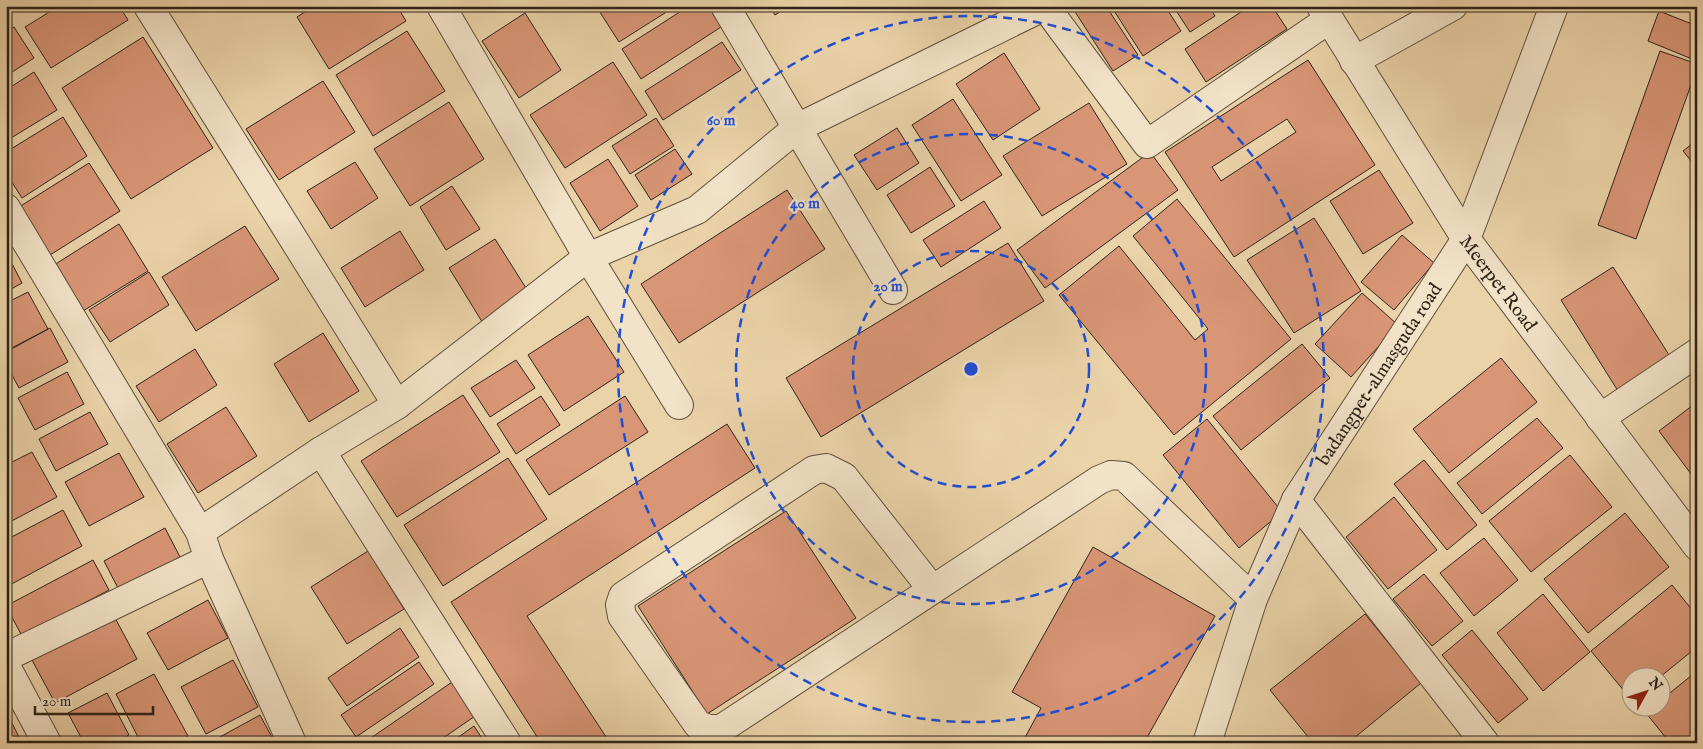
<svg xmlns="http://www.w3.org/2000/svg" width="1703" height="749" viewBox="0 0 1703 749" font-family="'IM FELL English',serif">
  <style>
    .building { fill: #d99677; stroke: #2e2316; fill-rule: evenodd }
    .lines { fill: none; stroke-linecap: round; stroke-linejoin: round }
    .minor-casing { stroke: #5d4f3b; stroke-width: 30 }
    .minor { stroke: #f2e2c7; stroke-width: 28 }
    .ring { fill: none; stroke: #1d4ed8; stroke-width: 2.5; stroke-dasharray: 9 6 }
    .labels { text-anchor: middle; stroke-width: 4.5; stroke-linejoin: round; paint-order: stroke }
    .street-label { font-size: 19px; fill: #2e2316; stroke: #f2e2c7 }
    .centre { fill: #1d4ed8; stroke: #f2e2c7; stroke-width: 2.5 }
    .ring-label { font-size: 15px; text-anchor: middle; font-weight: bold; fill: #1d4ed8; stroke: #f2e2c7; stroke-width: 4.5; stroke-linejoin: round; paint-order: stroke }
  </style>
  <rect width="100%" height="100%" fill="#ebd3a9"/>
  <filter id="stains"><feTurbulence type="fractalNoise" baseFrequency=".004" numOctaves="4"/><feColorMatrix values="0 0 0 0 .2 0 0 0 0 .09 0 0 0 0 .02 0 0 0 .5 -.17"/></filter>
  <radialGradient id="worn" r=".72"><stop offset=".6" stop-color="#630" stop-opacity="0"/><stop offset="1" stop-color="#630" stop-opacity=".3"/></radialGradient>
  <path class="building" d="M33 6H44L36 11Z
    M59 6H119L128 20 51 68 25 27Z
    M314 6H397L406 21 329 69 297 17Z
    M596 6H676L619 42Z
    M689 6H708L721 27 641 79 622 49Z
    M769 6H789L775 15Z
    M1074 6H1106L1138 55 1113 71 1072 7Z
    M1111 6H1165L1181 31 1143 56Z
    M1173 6H1209L1215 16 1190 32Z
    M1250 6H1272L1287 29 1206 82 1185 49Z
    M1659 11 1697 26V61L1648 41Z
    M525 13 561 70 519 98 482 41Z
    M14 27 34 58 6 76V32Z
    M407 31 445 91 373 136 336 75Z
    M143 37 213 148 131 199 62 88Z
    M722 42 741 70 663 120 645 91Z
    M1660 51 1697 64V68L1636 239 1598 225Z
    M1004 53 1040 109 993 140 956 84Z
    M1308 60 1375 165 1234 257 1165 152ZM1287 119 1296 132 1221 181 1212 167Z
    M613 62 647 115 565 168 530 115Z
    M34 72 57 110 6 141V90Z
    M323 81 355 132 279 180 246 129Z
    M953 99 1002 175 961 201 912 125Z
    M449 102 484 159 410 206 374 149Z
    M1089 103 1127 164 1042 216 1003 156Z
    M63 117 87 156 22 198 6 173V152Z
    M656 118 674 146 630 174 612 146Z
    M897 128 919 163 877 190 854 155Z
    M1697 140V168L1683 151Z
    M675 149 692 174 651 200 635 175Z
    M1150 152 1178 190 1045 288 1017 250Z
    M608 159 638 206 600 231 570 183Z
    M355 162 378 198 331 229 307 191Z
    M89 163 120 211 50 255 19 207Z
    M930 167 955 206 911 233 887 195Z
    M1379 170 1413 223 1363 254 1330 201Z
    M452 186 480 229 446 250 420 207Z
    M787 190 825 249 679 343 641 284Z
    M1177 199 1291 339 1174 435 1059 295 1119 246 1195 340 1208 329 1133 236Z
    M984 201 1001 228 941 267 923 240Z
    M1314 218 1361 291 1294 333 1247 260Z
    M119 224 148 271 83 311 54 265Z
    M245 226 279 279 196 331 162 277Z
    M400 231 424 270 365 307 341 268Z
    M1402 235 1434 263 1394 310 1361 282Z
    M495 239 531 296 484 325 449 268Z
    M1008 243 1044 301 821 437 786 378Z
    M6 252 22 283 6 292Z
    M1613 267 1671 358 1618 391 1561 300Z
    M149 272 169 305 110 342 89 310Z
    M28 292 48 329 6 351V303Z
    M1362 293 1398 325 1351 377 1315 344Z
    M588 316 624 372 564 411 528 355Z
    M50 328 68 362 19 388 6 364V352Z
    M323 333 359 391 309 422 274 364Z
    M1302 344 1330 378 1241 450 1213 416Z
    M195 349 217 385 159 422 136 386Z
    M1501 358 1537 402 1449 473 1413 429Z
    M516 360 535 388 490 417 471 388Z
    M67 372 84 404 35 430 18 398Z
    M463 395 500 452 397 517 361 461Z
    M541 396 560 425 516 454 497 424Z
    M625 396 648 432 549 495 526 460Z
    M1697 402V482L1659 431Z
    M226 407 257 456 198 493 167 444Z
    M90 412 108 444 56 471 39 439Z
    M1537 418 1563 448 1482 514 1457 483Z
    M1207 419 1282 512 1239 548 1163 455Z
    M727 424 755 468 527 616 610 743H541L451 602Z
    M32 452 57 497 6 524V465Z
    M119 453 144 497 89 526 65 482Z
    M1570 455 1612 507 1531 572 1489 521Z
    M508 458 547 519 443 586 404 525Z
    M1424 460 1477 525 1447 550 1394 484Z
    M1394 497 1437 550 1388 589 1346 537Z
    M63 510 82 546 6 587V540Z
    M786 511 856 618 707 714 638 606Z
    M1625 513 1669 567 1588 633 1544 579Z
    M165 528 180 557 119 590 104 561Z
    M1484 538 1518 580 1474 616 1440 573Z
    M1093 547 1215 616 1144 743H1022L1041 708 1012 692Z
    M368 551 404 609 347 644 311 587Z
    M93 560 109 590 22 636 6 606Z
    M1424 574 1463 621 1432 646 1393 599Z
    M1672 585 1697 616V647L1660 677 1630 676V698L1591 651Z
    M1543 594 1590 652 1543 691 1497 633Z
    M208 600 228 638 168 670 147 633Z
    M1365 614 1421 683 1348 743H1313L1270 690Z
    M114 616 137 659 55 703 32 660Z
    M400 628 419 657 347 706 328 678Z
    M1472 630 1528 699 1498 723 1442 655Z
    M233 660 258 707 206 734 181 687Z
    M419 662 434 684 356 737 341 715Z
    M1697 671V743H1670L1646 713 1653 706H1660V701Z
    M154 674 188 736 175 743H141L116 694Z
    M455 680 478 714 436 743H370L368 740Z
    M107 693 129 735 115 743H84L68 713Z
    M260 715 275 743H209Z
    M10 719 22 743H6V721Z
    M474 726 485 743H450Z"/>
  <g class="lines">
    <defs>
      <g id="minor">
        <path d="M148 6 397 405 321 451 507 743"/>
        <path d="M441 6 588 257 679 405"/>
        <path d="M725 6 797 128 1045 6"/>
        <path d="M1045 6 1147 144 1328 20"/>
        <path id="s1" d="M1321 6 1466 239 1697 546"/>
        <path d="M1354 61 1453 6"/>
        <path d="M6 208 200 532 209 559 292 743"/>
        <path d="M397 405 588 257 697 210 797 128 893 290"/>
        <path d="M1600 418 1697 353"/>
        <path d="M1296 500 1485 743"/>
        <path d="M200 532 321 451"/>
        <path d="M932 589 844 477 826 468 814 470 623 596 620 605 622 616 698 725 709 729H721L1099 480 1111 475 1124 476 1253 599"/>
        <path d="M6 657 209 559"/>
        <path d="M6 666 47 743"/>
        <path id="s2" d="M1207 743 1253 599 1296 500 1466 239 1554 6"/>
      </g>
    </defs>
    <use href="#minor" class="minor-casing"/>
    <use href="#minor" class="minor"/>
  </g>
  <g class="ring">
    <circle cx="971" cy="369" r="118"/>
    <circle cx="971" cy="369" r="235"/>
    <circle cx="971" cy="369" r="353"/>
  </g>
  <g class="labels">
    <g class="street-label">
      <text dy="7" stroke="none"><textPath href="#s1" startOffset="329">Meerpet Road</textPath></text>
      <text dy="7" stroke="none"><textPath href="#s2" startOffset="410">badangpet-almasguda road</textPath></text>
    </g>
  </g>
  <circle cx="971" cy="369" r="8" class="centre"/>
  <g class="ring-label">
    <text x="721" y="125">60 m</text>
    <text x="805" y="208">40 m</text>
    <text x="888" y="291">20 m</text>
  </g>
  <rect width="1703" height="749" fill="none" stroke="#ebd3a9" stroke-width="25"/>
  <rect x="8" y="8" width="1688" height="734" fill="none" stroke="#2e2316" stroke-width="2.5"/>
  <rect x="12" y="12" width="1678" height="724" fill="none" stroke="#2e2316"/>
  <g transform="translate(1646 692) rotate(50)"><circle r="24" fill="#f2e2c7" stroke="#a49680"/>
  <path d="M0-4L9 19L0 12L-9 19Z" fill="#8f2418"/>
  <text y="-8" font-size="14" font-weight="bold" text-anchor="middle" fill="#2e2316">N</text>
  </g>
  <path d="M35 706v8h118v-8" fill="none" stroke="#2e2316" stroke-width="2.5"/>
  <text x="42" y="706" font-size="15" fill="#2e2316" stroke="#f2e2c7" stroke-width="4" paint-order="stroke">20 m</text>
  <rect width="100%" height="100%" filter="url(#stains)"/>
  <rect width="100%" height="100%" fill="url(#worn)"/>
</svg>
